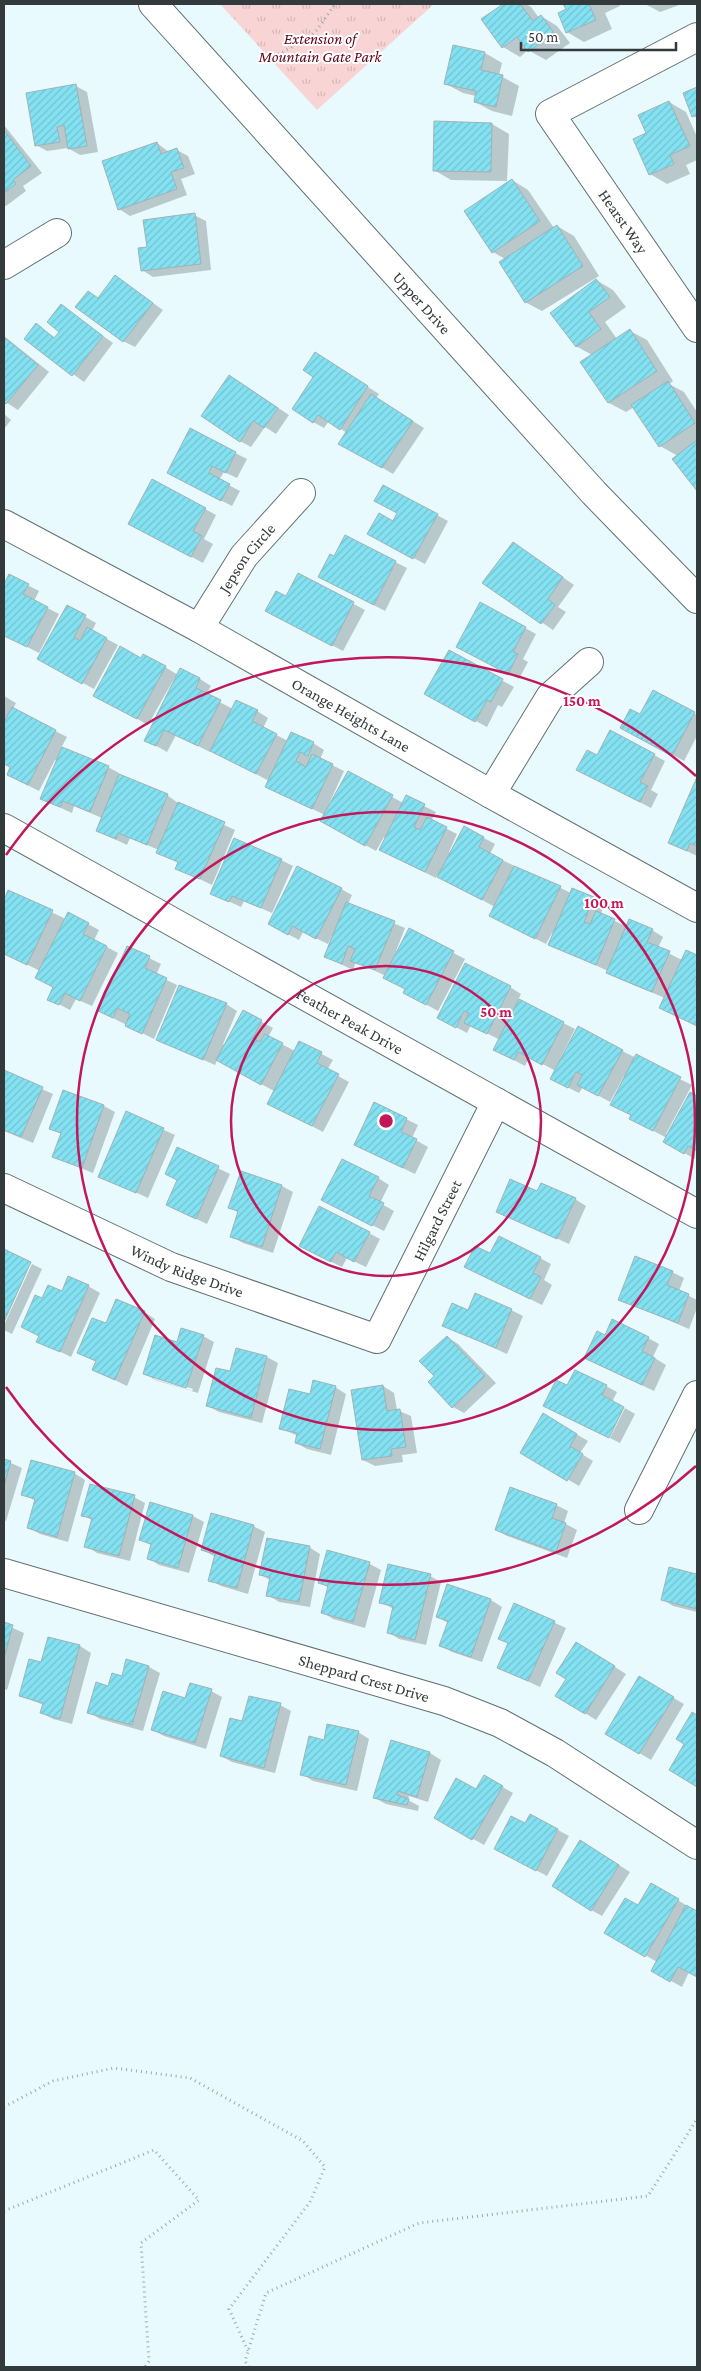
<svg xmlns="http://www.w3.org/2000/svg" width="701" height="2371" viewBox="0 0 701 2371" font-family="'Crimson Pro',serif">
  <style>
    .grass { fill: url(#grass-tufts) }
    .shadow { fill: #0003; fill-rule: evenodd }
    .building { fill: url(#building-hatch); stroke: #a1b2b5 }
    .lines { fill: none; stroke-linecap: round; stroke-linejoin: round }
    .minor-casing { stroke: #607073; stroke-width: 30 }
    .major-casing { stroke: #607073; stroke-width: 30 }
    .path { stroke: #9daaad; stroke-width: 3; stroke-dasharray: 1 4; stroke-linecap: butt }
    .minor { stroke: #fff; stroke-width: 28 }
    .major { stroke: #fff; stroke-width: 28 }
    .ring { fill: none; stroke: #c2185b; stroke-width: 2.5 }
    .labels { text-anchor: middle; stroke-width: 4; stroke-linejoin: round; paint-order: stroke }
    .park-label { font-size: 16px; font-style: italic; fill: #610419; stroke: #fff }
    .street-label { font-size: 16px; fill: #333a3b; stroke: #fff }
    .centre { fill: #c2185b; stroke: #fff; stroke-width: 2.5 }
    .ring-label { font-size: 15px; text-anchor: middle; font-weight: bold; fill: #c2185b; stroke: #fff; stroke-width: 4; stroke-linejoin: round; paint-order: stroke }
  </style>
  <defs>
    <pattern id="grass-tufts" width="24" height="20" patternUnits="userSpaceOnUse" patternTransform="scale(1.25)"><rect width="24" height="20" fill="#f9d4d4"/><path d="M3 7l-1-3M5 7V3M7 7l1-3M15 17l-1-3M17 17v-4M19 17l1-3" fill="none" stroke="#d6b7b7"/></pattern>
    <pattern id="building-hatch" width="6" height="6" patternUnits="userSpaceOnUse" patternTransform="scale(1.25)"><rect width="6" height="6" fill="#83e1f1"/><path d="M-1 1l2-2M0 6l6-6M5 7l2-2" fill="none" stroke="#72c2d0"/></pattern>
  </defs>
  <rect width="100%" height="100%" fill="#e8fafd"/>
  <path class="grass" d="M220 4H434L317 110Z"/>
  <path class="shadow" d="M505 4H526L531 7 539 18 541 16 557 26 570 43 546 60 528 50 520 57 503 47 483 20Z
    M565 4H619L620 6 605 13 612 29 584 42 567 32 568 10Z
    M645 4H682L660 12Z
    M454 46 485 53 502 63 499 75 519 86 512 116 492 111 475 102 476 96 463 93 446 84Z
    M76 86 87 92 98 152 80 155 68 148 47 151 36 145Z
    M697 89V118L693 116 685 93Z
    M669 102 686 112 697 137V160L686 165 690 174 667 184 650 174 648 133Z
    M492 124 509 134 507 181 451 180 434 170Z
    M4 125 42 173 23 186 26 191 6 206 4 205Z
    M157 143 169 152 177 150 188 156 195 174 181 179 187 195 130 216 119 209Z
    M512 180 528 190 554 228 557 226 574 236 599 276 542 311 525 302 505 259 493 252Z
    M194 215 206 221 211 270 153 277 142 270 148 248Z
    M116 277 163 310 135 347 123 341 88 292 99 299Z
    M596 280 613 290 626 307 605 322 617 339 630 331 647 340 673 381 669 384 684 392 697 412V489L674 459 678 456 660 446 634 407 626 412 609 403 582 362 592 355 576 346Z
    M61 306 113 343 84 382 25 339 36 325 56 338 60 331Z
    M4 336 49 372 18 410 4 401Z
    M326 360 379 394 376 398 424 428 393 474 340 443 347 433 329 421 324 428 313 422Z
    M241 383 289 415 276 434 265 427 251 447 240 441Z
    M4 414 11 420 4 429Z
    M190 430 247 459 237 478 224 472 219 480 240 491 232 506 179 479Z
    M205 509 216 515 204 539 213 544 203 563 141 530Z
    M398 513 437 515 448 521 425 564 380 540Z
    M346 537 407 568 385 611 331 583 335 558Z
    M524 550 574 585 558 607 566 612 553 630 484 583Z
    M299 575 365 610 343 651 278 617Z
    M10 576 39 591 34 601 59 614 39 653 4 635V587Z
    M68 607 96 623 92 631 118 645 94 689 50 665Z
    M525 628 536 634 523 659 528 662 519 679 469 653Z
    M449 652 514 687 502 707 498 705 487 727 437 700Z
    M142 659 165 667 178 675 180 670 200 679 211 686 206 695 233 709 257 711 268 718 263 728 288 741 313 743 324 750 320 759 344 771 329 804 330 805 348 772 403 803 406 797 436 812 431 821 457 834 449 852 451 853 484 838 495 844 490 854 571 893 593 898 604 904 601 914 627 927 652 930 663 937 658 948 682 960 686 952 697 957V1026L672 1014 665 998 619 979 608 971 549 944 554 933H552L546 944 502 922 495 907 437 875 436 878 392 856 384 837 376 851 322 821 325 815 266 787 269 781 211 750 210 752 176 735 167 752 146 740 177 678 175 677 148 725 106 701Z
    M653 692 697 715V736L684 761 633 734Z
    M4 696 16 703 13 709 67 737 61 748 108 767 119 773 118 776 167 795 178 803 235 830 212 885 177 868 179 863 158 852 159 850 130 838 127 845 97 831 102 818 74 806 72 813 41 799 57 761 55 760 39 791 19 781 12 767 4 763Z
    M654 755 665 761 651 790 658 794 651 808 589 776 597 757Z
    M697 780V856L670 843Z
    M281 860 293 866 272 913 244 901 241 907 211 893Z
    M341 889 352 895 348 904 405 928 395 954 397 955 409 930 465 959 438 1011 416 999 407 989 386 976 356 962 353 970 326 957 334 937 332 936 328 944 303 932 299 940 280 930Z
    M9 892 66 919 88 924 99 930 94 940 118 953 92 1006 76 999 70 1010 49 999 55 987 40 971 4 953V902Z
    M127 947 161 964 156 975 177 985 154 1039 99 1011Z
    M510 987 521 994 518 1000 575 1029 560 1059 622 1051 692 1085 666 1134 668 1135 691 1094 697 1097 695 1159 665 1142 667 1138 642 1125 632 1115 626 1077 624 1076 610 1102 583 1087 579 1093 563 1085 556 1071 529 1057 525 1066 506 1056 500 1040 471 1025 467 1033 439 1018Z
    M226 1004 237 1011 223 1044 225 1045 243 1012 273 1028 268 1037 295 1051 299 1042 333 1060 327 1070 349 1082 323 1132 279 1109 274 1091 217 1060 215 1065 158 1040Z
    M4 1072 53 1094 33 1143 4 1131Z
    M64 1091 104 1106 115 1112 93 1173 53 1157 61 1134 51 1128Z
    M374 1103 418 1125 412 1138 428 1147 415 1174 355 1145Z
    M127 1113 175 1135 148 1198 100 1176Z
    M178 1149 230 1174 207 1224 167 1205 178 1181Z
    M242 1172 282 1186 293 1192 273 1253 243 1243 231 1236 239 1213 230 1208Z
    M378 1178 389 1185 380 1203 394 1211 384 1231 334 1206Z
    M538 1193 575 1199 586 1206 569 1244 497 1211Z
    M369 1233 380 1239 366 1267 347 1258 342 1267 311 1252Z
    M4 1251 30 1262 4 1319Z
    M491 1254 540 1258 551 1264 544 1280 552 1285 542 1305 477 1273Z
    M32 1264 42 1269 12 1334 4 1330V1325Z
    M672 1272 684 1278 679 1291 697 1300V1308L689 1329 619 1299Z
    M88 1286 100 1293 71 1357 38 1341 40 1336 22 1327 43 1299Z
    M511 1310 523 1316 507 1354 443 1325 469 1311Z
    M144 1312 155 1319 127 1386 94 1370 97 1362 79 1353 106 1325Z
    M203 1336 214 1342 198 1393 155 1380 144 1373 177 1344ZM154 1376 193 1389 192 1391 154 1379Z
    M447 1337 458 1344 496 1383 464 1413 453 1407 436 1376Z
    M606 1337 648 1338 659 1344 653 1357 666 1365 654 1391 597 1364Z
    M237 1349 267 1357 278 1363 262 1423 219 1412 208 1406 231 1373Z
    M383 1386 394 1393 397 1410 411 1416 417 1453 402 1455 403 1462 375 1466 363 1460Z
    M606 1386 617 1392 612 1402 568 1387Z
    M335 1387 346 1394 331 1455 307 1449 296 1443 298 1436 280 1428 311 1396Z
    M625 1408 635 1414 620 1443 610 1438Z
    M544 1415 588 1441 580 1453 593 1461 579 1486 521 1452Z
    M4 1460 22 1468 6 1521 4 1520Z
    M74 1473 85 1480 68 1542 40 1534 29 1528 36 1501 23 1494Z
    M134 1497 145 1503 130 1561 97 1553 86 1546 93 1521 83 1515Z
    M556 1505 568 1511 564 1523 577 1530 567 1558 507 1536 496 1530Z
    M193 1516 204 1522 189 1573 159 1565 148 1558 152 1546 141 1539Z
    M253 1526 265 1532 248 1594 221 1586 210 1580 216 1557 202 1550Z
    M309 1547 320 1554 310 1607 279 1602 268 1595 270 1580 261 1575Z
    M328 1552 370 1564 381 1570 365 1628 333 1619 322 1612 329 1588 319 1582Z
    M670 1568 697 1575V1612L673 1606 662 1599Z
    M430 1576 441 1582 426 1645 399 1639 388 1632 394 1609 380 1602Z
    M448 1586 491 1600 502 1607 482 1662 452 1652 440 1645 448 1623 437 1617Z
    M514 1604 566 1628 540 1687 499 1668 509 1644Z
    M4 1624 24 1633 7 1690 4 1689Z
    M49 1638 80 1646 91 1653 72 1724 53 1719 42 1713 44 1705 20 1696 42 1664Z
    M588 1650 626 1674 596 1720 585 1713Z
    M149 1667 160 1673 143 1731 100 1719 89 1712 109 1687 123 1678Z
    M639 1678 684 1704 651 1760 606 1733Z
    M211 1691 222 1697 206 1749 164 1736 153 1730 186 1699Z
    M280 1705 291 1711 275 1773 232 1762 221 1756 243 1723Z
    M692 1714 697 1717V1785L670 1770 686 1744Z
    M358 1732 369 1739 357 1791 313 1781 302 1774 324 1741Z
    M392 1742 430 1753 441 1760 428 1802 409 1796 408 1800 419 1806 418 1811 386 1804 375 1798Z
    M485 1777 513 1793 484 1845 436 1818 477 1791Z
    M526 1825 558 1830 569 1836 547 1876 507 1855Z
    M592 1848 630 1872 602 1916 591 1910Z
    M652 1884 697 1912V1976L689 1972 682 1987 653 1971 657 1962 606 1932 638 1907Z"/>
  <path class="building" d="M503 4H520L533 21 541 15 554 33 528 52 517 37 502 48 481 19Z
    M563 4H589L596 20 566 33 558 13 566 9Z
    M453 45 485 52 481 70 503 75 496 107 474 102 476 91 444 84Z
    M76 84 87 146 68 149 64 125 57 127 60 142 35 146 26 93Z
    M697 87V115L692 117 683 93Z
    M669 101 690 146 670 155 674 164 649 175 633 139 646 133 638 115Z
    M434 121 492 123 491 172 433 171Z
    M4 130 31 166 13 180 16 184 4 193Z
    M157 142 161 154 177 148 184 168 171 172 177 189 118 210 102 161Z
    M512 179 540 221 492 253 464 211Z
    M195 213 201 264 141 271 138 248 147 247 143 220Z
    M557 225 583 266 525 303 499 262Z
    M115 275 153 303 123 342 75 307 88 291 98 298Z
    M596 279 610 297 589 312 601 329 576 347 550 313Z
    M61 304 103 336 72 376 24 339 36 323 54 338 59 332 47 322Z
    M630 329 657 371 608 403 580 362Z
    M4 337 38 365 6 404 4 402Z
    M315 352 368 386 340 430 318 415 313 423 292 409 313 377 303 370Z
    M229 375 278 408 264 428 253 421 240 442 201 416Z
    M668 381 695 423 659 447 631 405Z
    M371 394 413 421 382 468 338 444Z
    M190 428 236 452 226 473 212 466 209 473 230 484 221 501 167 473Z
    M697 440V491L672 459Z
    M152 479 206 508 193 531 202 536 191 557 128 524Z
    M383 485 438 514 413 559 367 534 379 513 393 521 397 513 374 501Z
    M345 535 396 561 374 605 318 577 330 554 334 556Z
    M513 542 563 577 548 599 555 605 541 624 482 583Z
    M298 573 354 602 332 646 265 611 276 591 286 596Z
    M9 574 29 584 23 594 48 607 27 647 4 636V584Z
    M480 602 526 627 513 652 518 654 508 674 456 647Z
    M67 605 86 615 74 637 80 641 87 627 107 638 82 684 37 659Z
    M120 646 141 658 143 654 166 666 137 719 93 696Z
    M449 650 503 679 491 702 487 700 475 722 424 694Z
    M180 668 200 678 196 688 221 700 198 746 164 730 156 746 144 741Z
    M653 690 695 712 672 756 620 728 630 709 640 714Z
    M236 700 258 710 252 721 277 734 256 774 210 751Z
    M12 707 56 730 28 785 7 775 10 767 4 764V722Z
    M610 730 655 754 640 782 648 786 640 802 576 770 587 750 597 755Z
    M291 732 314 742 308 756 300 752 296 761 306 767 312 754 333 764 312 809 265 787Z
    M62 747 109 766 90 812 63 801 60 807 40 799Z
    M348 771 393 795 365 846 320 821Z
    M119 774 168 794 147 845 118 833 116 839 96 831Z
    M697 777V846L690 843 687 851 668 843Z
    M406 795 425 804 414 827 420 830 427 817 447 827 425 872 379 850Z
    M178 802 225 822 200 879 175 869 178 862 156 853Z
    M464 826 484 837 479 847 503 860 482 900 437 877Z
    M234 838 282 859 261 908 232 896 229 902 210 894Z
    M297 866 342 888 316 939 292 926 288 935 268 924Z
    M514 866 561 886 535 939 489 916Z
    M572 888 594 897 584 922 590 924 596 911 615 919 596 965 548 945Z
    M8 890 53 910 27 965 4 954V900Z
    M346 902 395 921 375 970 350 961 355 949 348 946 342 964 324 957Z
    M68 912 89 923 83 934 107 946 80 1001 65 993 59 1005 47 1000 53 987 35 978Z
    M629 919 653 929 647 942 670 951 652 992 606 973Z
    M409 928 454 951 426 1005 403 993 405 989 383 978Z
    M127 946 150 956 145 968 167 978 142 1034 125 1026 130 1014 117 1008 113 1018 98 1011Z
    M686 950 697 955V978L695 983 697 984V1026L659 1008Z
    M465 963 511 986 487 1034 464 1023 469 1013 464 1011 456 1028 437 1018Z
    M179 985 227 1003 203 1060 156 1040Z
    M519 999 564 1022 542 1065 518 1052 514 1060 493 1050Z
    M243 1010 262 1020 253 1038 260 1042 265 1034 283 1043 261 1085 216 1060Z
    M578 1026 623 1050 598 1096 577 1085 582 1075 576 1072 568 1088 550 1079Z
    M299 1041 322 1052 317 1063 339 1074 312 1126 267 1104Z
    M636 1054 681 1077 653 1131 629 1119 631 1115 610 1105Z
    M4 1070 43 1087 21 1137 4 1130Z
    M63 1090 104 1105 82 1168 52 1157 61 1133 49 1129Z
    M690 1092 697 1096V1151L688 1146 684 1154 663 1142Z
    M374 1102 407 1118 401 1132 417 1139 403 1168 354 1145Z
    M126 1111 164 1128 136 1193 98 1177Z
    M177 1147 219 1166 196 1219 166 1205 177 1180 165 1174Z
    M342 1159 379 1177 369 1196 384 1203 372 1226 321 1200Z
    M241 1171 282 1185 262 1247 230 1237 238 1211 228 1208Z
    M510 1179 537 1191 541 1183 576 1198 557 1239 496 1212Z
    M319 1206 370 1232 354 1262 336 1252 331 1262 299 1246Z
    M499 1236 541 1257 533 1273 541 1277 530 1299 464 1267 475 1246 490 1253Z
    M4 1249 31 1262 4 1322Z
    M635 1256 673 1271 667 1285 689 1294 678 1323 618 1300Z
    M68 1276 89 1285 60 1352 36 1342 39 1336 21 1327 35 1295 42 1298 48 1285 62 1291Z
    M475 1293 512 1309 496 1348 442 1326 452 1303 468 1310Z
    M116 1299 145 1311 115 1380 92 1370 96 1361 77 1353 92 1318 106 1323Z
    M612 1319 649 1337 642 1351 655 1358 642 1385 584 1358 597 1331 605 1335Z
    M181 1328 204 1335 186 1388 143 1374 155 1335 177 1342Z
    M447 1336 485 1376 452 1408 428 1382 434 1376 419 1361Z
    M236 1348 267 1356 251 1418 206 1406 216 1368 230 1371Z
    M575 1370 607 1385 602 1395 624 1407 609 1438 543 1406 556 1380 567 1385Z
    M313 1380 336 1386 320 1449 295 1443 297 1433 279 1429 289 1389 310 1394Z
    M383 1385 387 1411 400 1409 406 1447 391 1449 392 1456 362 1460 351 1390Z
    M543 1413 577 1434 570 1446 583 1454 567 1481 520 1453Z
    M4 1459 11 1461 4 1486Z
    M31 1460 75 1472 57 1537 27 1528 35 1499 21 1495Z
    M90 1484 135 1495 119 1556 84 1547 92 1518 81 1516Z
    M510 1487 557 1504 552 1518 566 1523 556 1552 495 1530Z
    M150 1502 193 1515 178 1568 147 1559 151 1544 139 1540Z
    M211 1513 254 1525 237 1588 208 1581 215 1554 201 1550Z
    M267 1538 310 1546 299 1602 266 1596 270 1577 259 1575Z
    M327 1550 370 1562 353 1622 321 1613 328 1586 318 1583Z
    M388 1564 431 1574 415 1640 387 1633 393 1606 379 1603Z
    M669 1567 696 1574 697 1570V1609L661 1600Z
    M447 1584 491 1599 471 1657 439 1646 448 1621 436 1617Z
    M514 1603 555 1621 528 1681 497 1668 508 1643 498 1639Z
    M4 1622 13 1625 4 1658Z
    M48 1637 80 1645 60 1719 40 1713 43 1703 19 1696 29 1659 41 1662Z
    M576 1642 615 1666 585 1714 555 1696 566 1679 556 1673Z
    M126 1659 149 1666 132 1725 87 1713 96 1682 108 1686 112 1673 122 1676Z
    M639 1676 674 1697 639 1754 605 1734Z
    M190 1683 212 1689 195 1743 151 1730 163 1691 185 1698Z
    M249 1696 281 1703 264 1768 220 1756 230 1718 242 1721Z
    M692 1712 697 1715V1787L669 1770 684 1744 676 1739Z
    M327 1724 359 1731 346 1785 300 1775 309 1736 324 1740Z
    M391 1740 430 1752 417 1797 398 1791 397 1795 409 1799 407 1805 373 1798Z
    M484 1775 503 1786 472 1840 434 1818 456 1778 476 1789Z
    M530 1814 558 1829 536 1871 494 1849 511 1816 525 1823Z
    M580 1840 619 1865 591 1911 552 1886Z
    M651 1883 679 1899 645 1957 604 1933 625 1898 638 1905Z
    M686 1905 697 1911V1977L678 1967 670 1982 651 1971Z"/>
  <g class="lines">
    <defs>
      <g id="minor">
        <path id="s1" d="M697 37 550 114 697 328"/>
        <path d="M4 265 57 233"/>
        <path id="s2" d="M4 524 199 628 491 794 697 908"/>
        <path id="s3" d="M199 628 244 556 301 493"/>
        <path d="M491 794 550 697 589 662"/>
        <path id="s4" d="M4 828 697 1214"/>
        <path id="s5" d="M4 1188 171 1267 377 1339 496 1102"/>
        <path d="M639 1510 697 1395"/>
        <path id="s6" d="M4 1573 444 1701 500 1723 555 1753 697 1845"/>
      </g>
      <g id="major">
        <path id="s7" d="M153 4 594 493 697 599"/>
      </g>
    </defs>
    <use href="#minor" class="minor-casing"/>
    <use href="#major" class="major-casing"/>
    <path class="path" d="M265 62 306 39 317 30 335 4
      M4 2107 53 2081 114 2068 190 2078 303 2141 325 2167 310 2202 229 2309 248 2351
      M4 2211 154 2150 199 2200 141 2243 149 2361 145 2367
      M249 2367 245 2361 266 2293 419 2223 648 2196 697 2119"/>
    <use href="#minor" class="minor"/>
    <use href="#major" class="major"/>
  </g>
  <g class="ring">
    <circle cx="386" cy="1121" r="155"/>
    <circle cx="386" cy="1121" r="309"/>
    <path d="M696 1466A464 464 0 0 1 6 1387M6 855A464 464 0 0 1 696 776"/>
  </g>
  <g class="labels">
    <g class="park-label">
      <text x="320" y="44">Extension of<tspan x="320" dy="18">Mountain Gate Park</tspan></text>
    </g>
    <g class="street-label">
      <text dy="6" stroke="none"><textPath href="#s1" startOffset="296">Hearst Way</textPath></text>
      <text dy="6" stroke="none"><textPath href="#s7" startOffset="402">Upper Drive</textPath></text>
      <text dy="6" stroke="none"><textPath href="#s3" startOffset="85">Jepson Circle</textPath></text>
      <text dy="6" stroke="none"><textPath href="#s2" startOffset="396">Orange Heights Lane</textPath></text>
      <text dy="6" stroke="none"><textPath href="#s4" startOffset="396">Feather Peak Drive</textPath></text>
      <text dy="6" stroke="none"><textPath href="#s5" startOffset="536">Hilgard Street</textPath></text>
      <text dy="6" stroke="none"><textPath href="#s5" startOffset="201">Windy Ridge Drive</textPath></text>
      <text dy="6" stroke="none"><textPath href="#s6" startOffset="375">Sheppard Crest Drive</textPath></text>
    </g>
  </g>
  <circle cx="386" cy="1121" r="8" class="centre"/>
  <g class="ring-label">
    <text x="582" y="706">150 m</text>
    <text x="604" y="908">100 m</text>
    <text x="496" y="1017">50 m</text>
  </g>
  <rect width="701" height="2371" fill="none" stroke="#333a3b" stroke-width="10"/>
  <path d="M521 42v8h155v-8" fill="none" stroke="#333a3b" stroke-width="2.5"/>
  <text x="528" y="42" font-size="15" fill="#333a3b" stroke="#ffffff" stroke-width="4" paint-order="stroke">50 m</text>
</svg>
